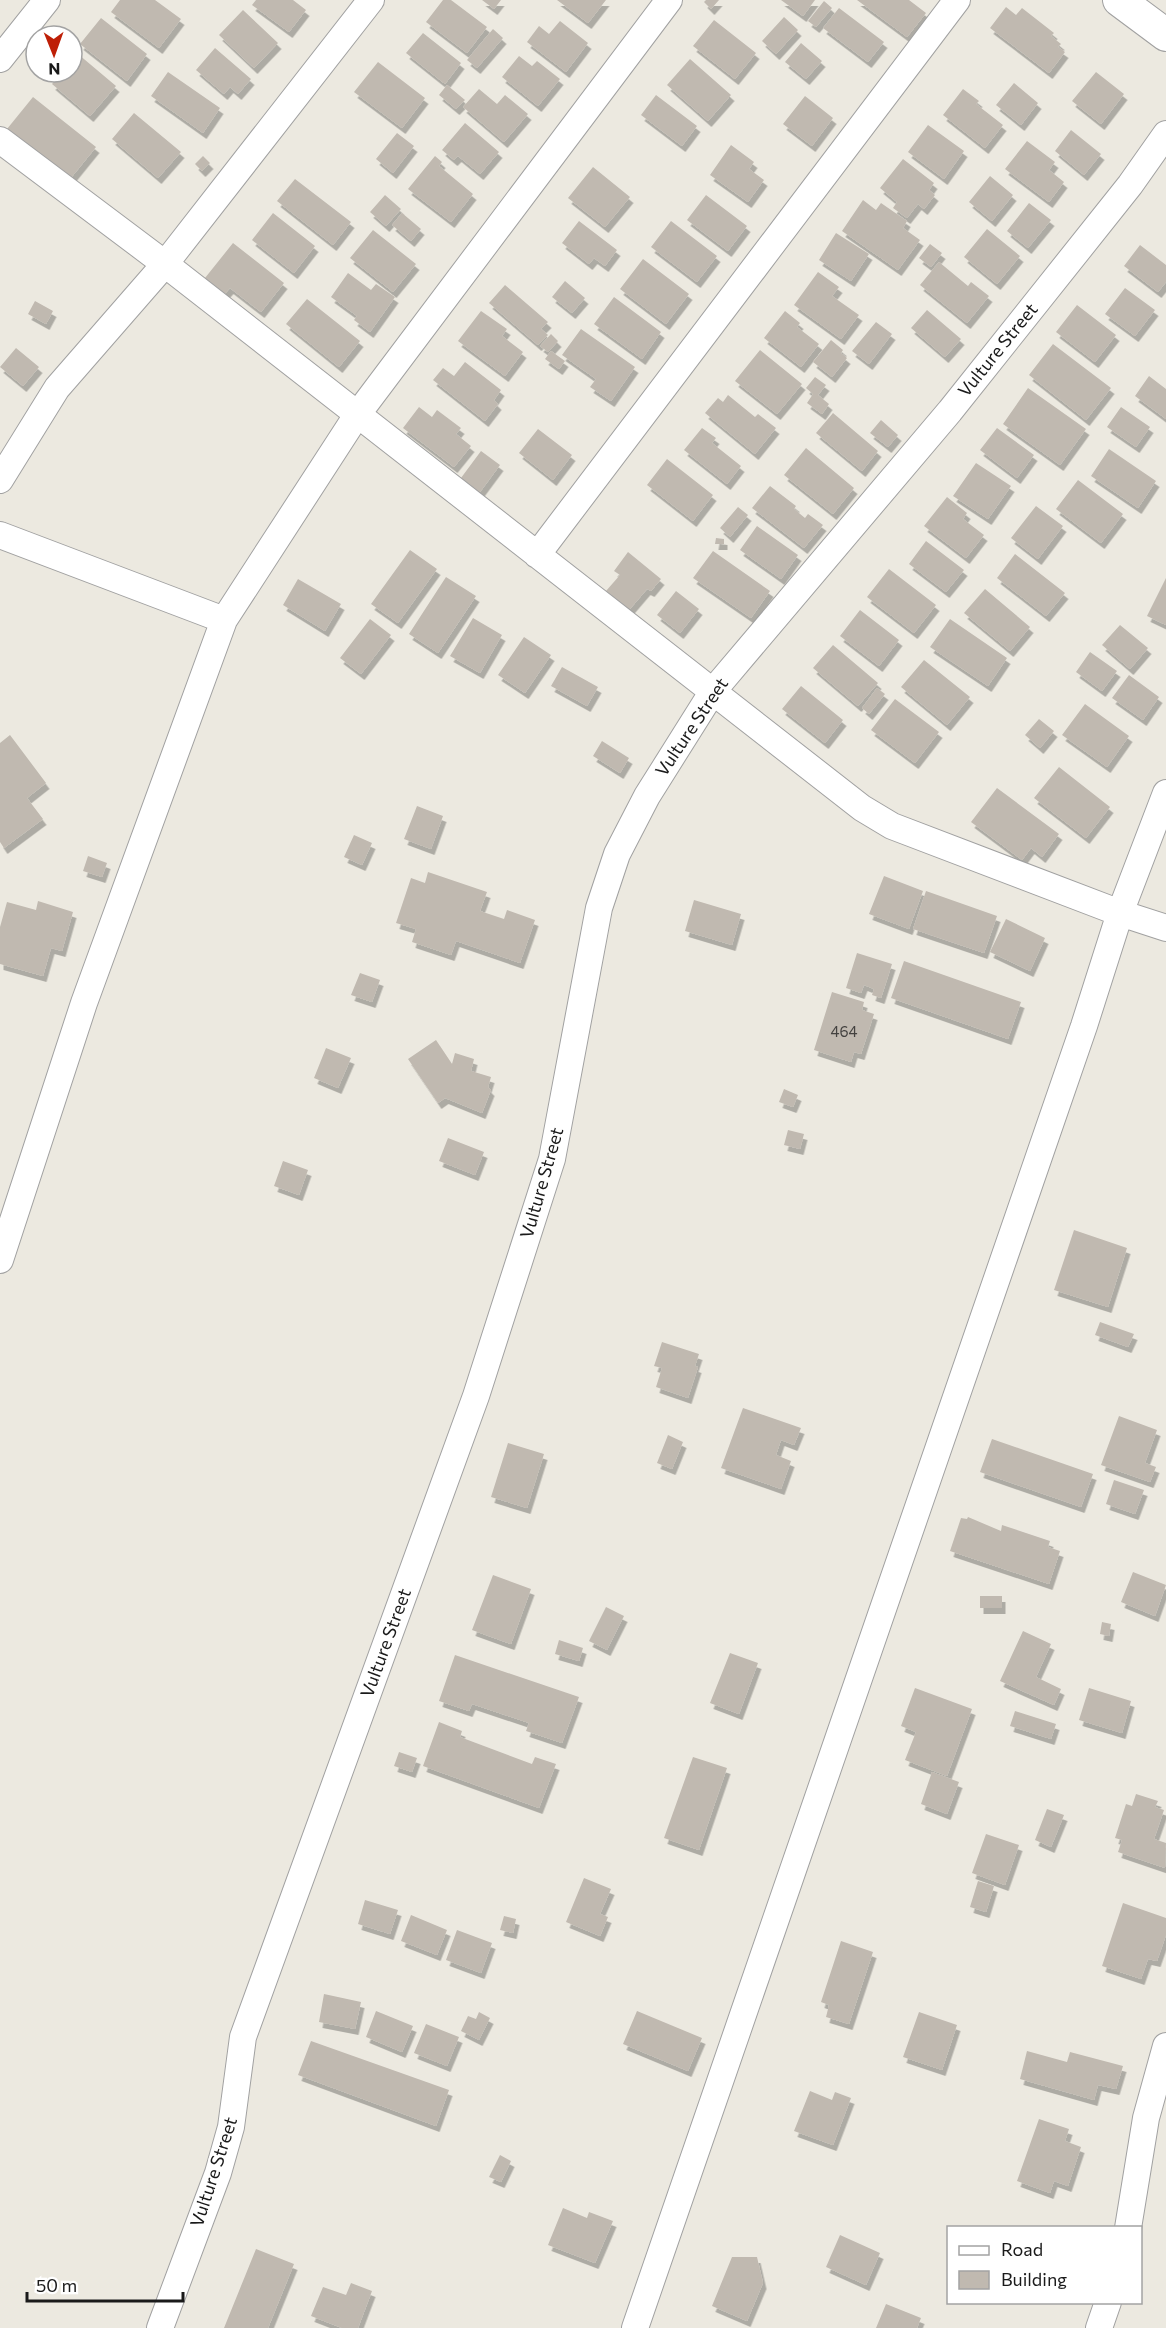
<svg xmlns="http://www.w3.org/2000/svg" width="1166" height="2328" viewBox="0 0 1166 2328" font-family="Commissioner,sans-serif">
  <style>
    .building { fill: #c0b9b0; filter: url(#shadow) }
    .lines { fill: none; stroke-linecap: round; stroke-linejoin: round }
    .minor-casing { stroke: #a1a1a1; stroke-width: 28 }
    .tertiary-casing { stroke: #a1a1a1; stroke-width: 34 }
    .minor { stroke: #fff; stroke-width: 26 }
    .tertiary { stroke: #fff; stroke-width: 32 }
    .labels { text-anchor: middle; stroke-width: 4.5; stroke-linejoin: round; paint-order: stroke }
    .number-label { font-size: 15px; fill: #444240 }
    .street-label { font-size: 18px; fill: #1a1a1a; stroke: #fff }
  </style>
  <defs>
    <filter id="shadow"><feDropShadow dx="3.5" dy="6" stdDeviation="0" flood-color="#0004"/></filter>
  </defs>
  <rect width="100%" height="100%" fill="#ece9e0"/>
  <path class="building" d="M120 0H155L181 19 159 48 111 12Z
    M256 0H293L306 10 289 32 252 5Z
    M443 0H451L487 27 467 53 426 22Z
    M482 0H501L494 9Z
    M557 0H606L588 23Z
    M706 0H719L711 9 704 2Z
    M781 0H815L803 16Z
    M857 0H909L926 13 907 37Z
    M824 1 832 8 816 27 808 21Z
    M1006 7 1016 15 1022 8 1054 33 1051 36 1061 44 1058 47 1065 52 1049 73 990 28Z
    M839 8 884 42 868 62 823 28Z
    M243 10 278 43 254 68 219 35Z
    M784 17 798 30 776 54 762 41Z
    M101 18 147 54 127 81 80 44Z
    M714 20 756 53 735 79 693 46Z
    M560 21 588 43 566 72 527 42 539 26 549 34Z
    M493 29 503 38 477 68 467 60Z
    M423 33 461 63 445 84 406 53Z
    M801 43 822 61 806 79 785 62Z
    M215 48 251 79 238 94 230 87 224 94 196 70Z
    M78 54 116 86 90 116 52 84 62 72H72V61Z
    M519 56 532 66 537 61 560 79 538 106 502 77Z
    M690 59 731 95 708 121 667 85Z
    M378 62 425 98 402 128 354 92Z
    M168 72 220 108 203 133 151 96Z
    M1096 72 1124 94 1101 124 1072 101Z
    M1014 83 1038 103 1021 125 996 105Z
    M447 85 465 100 456 109 439 95Z
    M479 89 497 104 505 95 528 114 504 142 463 107Z
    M963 89 979 101 976 104 1003 125 985 148 943 115Z
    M656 95 697 126 682 146 641 115Z
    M805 96 833 118 812 146 783 124Z
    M33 97 96 147 70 179 7 129Z
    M134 113 181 152 158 178 112 139Z
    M465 123 499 152 480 174 458 156 454 160 442 150Z
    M928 125 964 151 944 179 908 152Z
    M1071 130 1101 154 1084 175 1055 151Z
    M397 133 414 146 393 173 376 159Z
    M1027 141 1055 162 1049 170 1064 182 1049 202 1005 169Z
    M731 145 754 162 749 169 764 180 748 202 710 175Z
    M203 156 210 163 202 171 195 164Z
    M435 156 442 162 439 166 473 194 451 222 408 189Z
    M903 159 934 183 929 190 935 195 924 209 918 204 907 218 893 208 897 202 880 188Z
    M593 167 630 197 605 227 568 198Z
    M990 176 1013 195 992 221 969 202Z
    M295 179 351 222 333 245 277 201Z
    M385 195 401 209 386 226 370 212Z
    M706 195 747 226 728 251 687 220Z
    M863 200 876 210 881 203 907 221 903 228 920 240 898 270 842 231Z
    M1029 203 1051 220 1028 248 1007 231Z
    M273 213 315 246 294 273 252 240Z
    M402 213 421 229 411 241 392 225Z
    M579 221 617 250 605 266 594 258 589 264 562 243Z
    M671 221 717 256 697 282 651 247Z
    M987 229 1020 256 997 284 964 257Z
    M373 230 416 264 393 292 350 258Z
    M836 233 869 254 851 281 819 260Z
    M233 243 284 283 261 312 230 288 221 298 201 283Z
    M930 244 942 253 931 267 919 258Z
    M1140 245 1166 265V282L1158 292 1124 266Z
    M643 259 689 294 666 324 620 289Z
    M939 262 968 286 971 282 989 296 967 323 920 285Z
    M818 272 839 287 832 296 859 315 841 339 794 305Z
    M348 273 371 290 376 284 395 297 370 332 354 320 357 316 331 297Z
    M565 281 585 298 572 313 552 297Z
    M505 285 548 322 541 329 548 335 538 345 489 303Z
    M1125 288 1155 310 1135 336 1105 314Z
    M614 297 661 332 642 359 594 324Z
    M307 299 360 341 339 367 286 324Z
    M35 301 53 311 46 324 28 314Z
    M1077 305 1116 335 1095 362 1056 332Z
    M927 310 961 339 945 357 911 328Z
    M481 311 507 329 502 336 523 352 505 376 458 341Z
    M785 311 800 323 797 327 819 344 801 367 764 338Z
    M876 322 892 334 869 364 852 351Z
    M581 329 635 367 611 401 590 387 596 379 562 355Z
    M551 334 558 341 548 352 540 346Z
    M831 340 843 350 841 353 847 358 832 377 813 362Z
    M1053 344 1111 388 1086 420 1029 375Z
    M16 348 39 367 23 386 0 367Z
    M760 350 802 384 777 414 735 381Z
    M551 351 565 361 559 369 545 359Z
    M465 362 501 390 494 400 498 404 485 421 433 380 443 368 454 376Z
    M1149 376 1166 389V419L1135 396Z
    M815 377 826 385 818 395 829 404 822 414 807 403 813 394 806 388Z
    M1028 388 1086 429 1060 465 1003 424Z
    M728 395 755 417 758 414 776 428 755 454 705 413 718 398 723 402Z
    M419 407 432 417 437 410 461 428 456 434 471 446 454 467 403 428Z
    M1121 407 1150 427 1136 447 1107 427Z
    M833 413 878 451 862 471 816 433Z
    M881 420 898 435 888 447 870 433Z
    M702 428 716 438 712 443 741 466 727 484 684 450Z
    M997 428 1034 455 1017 478 980 450Z
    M538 429 572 455 553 480 519 453Z
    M806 448 854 488 833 514 784 475Z
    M1109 449 1156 481 1138 508 1091 476Z
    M481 451 500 465 477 496 458 482Z
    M667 459 713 495 693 521 647 485Z
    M976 463 1011 486 988 519 953 496Z
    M1078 480 1123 514 1101 543 1056 509Z
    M770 486 796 506 794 509 805 518 808 514 823 525 804 548 752 508Z
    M947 497 967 513 963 519 984 535 966 558 924 526Z
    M1036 506 1063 526 1038 559 1011 538Z
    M738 507 748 515 730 537 720 528Z
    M757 526 798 555 781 579 740 550Z
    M716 538 724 539V544H715Z
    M926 541 964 570 946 592 909 564Z
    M410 550 437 569 398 623 371 604Z
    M713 551 770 591 751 618 693 578Z
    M628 552 661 579 651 591 647 589 629 610 606 591 620 575 614 571Z
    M1015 554 1065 593 1046 616 997 578Z
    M889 569 936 605 914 633 867 597Z
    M446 577 476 596 438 653 409 634Z
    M1166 578V625L1147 616Z
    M298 579 341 604 325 631 283 605Z
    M985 589 1030 627 1010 651 964 613Z
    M676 591 699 609 680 633 657 615Z
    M860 610 899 640 879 666 840 636Z
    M473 618 502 635 480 673 450 656Z
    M370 619 391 635 361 674 340 658Z
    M950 619 1007 658 988 686 930 647Z
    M1120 625 1148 648 1130 669 1102 645Z
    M524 637 551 655 525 693 498 675Z
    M833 645 878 683 858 706 813 668Z
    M1090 652 1117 671 1102 691 1076 672Z
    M924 660 970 697 947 725 901 687Z
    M562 667 598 687 587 706 551 686Z
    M1129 675 1159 697 1143 720 1112 698Z
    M801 686 843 720 825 743 782 709Z
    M877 688 885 694 869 714 862 708Z
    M895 699 939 732 915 763 871 730Z
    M1085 704 1129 736 1107 767 1062 735Z
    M1039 719 1054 731 1040 748 1025 735Z
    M10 735 46 783 27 798 43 819 4 848 0 842V743Z
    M602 741 629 758 620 773 593 756Z
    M1059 767 1110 807 1086 838 1034 798Z
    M997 788 1059 834 1042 857 1031 848 1022 860 971 822Z
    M417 806 443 816 431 849 404 839Z
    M354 835 372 843 362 865 344 857Z
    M88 856 107 863 102 877 83 871Z
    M428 872 487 892 480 911 504 919 507 910 535 920 520 963 456 941 451 955 412 942 416 929 396 923 411 878 425 883Z
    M884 876 923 891 909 929 869 914Z
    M926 891 997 916 984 953 913 929Z
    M694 900 741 914 732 945 685 931Z
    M38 901 73 912 62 951 51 948 43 976 0 964V927L7 902 36 910Z
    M1006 919 1045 938 1030 971 990 952Z
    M857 953 892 964 881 998 872 995 874 989 864 985 861 993 846 988Z
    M904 961 1021 1002 1008 1039 891 998Z
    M360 973 380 980 372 1002 351 995Z
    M832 992 864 1002 862 1010 874 1014 861 1054 854 1052 851 1062 814 1050Z
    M436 1040 452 1064 455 1053 474 1059 471 1071 491 1077 488 1087 491 1090 482 1113 445 1098 438 1103 408 1059Z
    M326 1048 351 1058 338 1088 314 1078Z
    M784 1089 798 1095 793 1107 779 1102Z
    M788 1130 804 1134 800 1149 784 1145Z
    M448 1138 484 1152 475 1175 439 1161Z
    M283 1161 308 1170 299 1195 274 1186Z
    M1074 1230 1127 1248 1108 1307 1054 1290Z
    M1100 1322 1134 1334 1128 1347 1095 1335Z
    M662 1342 699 1354 695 1366 698 1367 688 1398 656 1387 662 1368 654 1366Z
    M743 1408 801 1428 794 1445 781 1440 776 1455 791 1461 781 1489 721 1468Z
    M1119 1416 1157 1430 1145 1463 1156 1467 1150 1482 1101 1465Z
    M668 1435 683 1442 672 1469 657 1463Z
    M992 1439 1093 1474 1081 1507 980 1472Z
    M508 1443 544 1454 527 1508 491 1497Z
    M1114 1480 1144 1490 1135 1514 1106 1504Z
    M968 1517 1001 1531 1002 1525 1050 1541 1048 1547 1060 1551 1049 1584 950 1551 961 1518 967 1519Z
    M1133 1572 1166 1585 1155 1616 1121 1602Z
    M493 1575 531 1589 511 1644 472 1630Z
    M980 1596H1002V1608H980Z
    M606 1607 624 1616 607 1650 589 1641Z
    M1102 1622 1111 1624 1109 1636 1100 1634Z
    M1023 1631 1051 1644 1036 1677 1061 1689 1054 1705 1000 1681Z
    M559 1640 583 1648 579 1661 555 1654Z
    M730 1653 758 1663 739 1714 710 1703Z
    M455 1655 579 1697 562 1743 526 1731 529 1723 472 1704 469 1711 439 1701Z
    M915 1688 972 1709 947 1776 905 1760 916 1732 901 1726Z
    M1089 1688 1131 1701 1122 1733 1079 1720Z
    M1015 1711 1056 1724 1051 1739 1010 1726Z
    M439 1722 462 1731 460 1737 532 1764 535 1757 556 1764 539 1808 423 1766Z
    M399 1752 417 1758 412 1772 394 1766Z
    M693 1757 727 1768 699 1850 664 1838Z
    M932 1772 959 1782 947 1814 921 1804Z
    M1136 1794 1158 1801 1155 1807 1164 1810 1154 1839 1166 1843 1165 1868 1118 1852 1122 1840 1115 1838 1126 1804 1132 1806Z
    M1047 1809 1064 1815 1051 1847 1035 1840Z
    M986 1834 1019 1845 1005 1885 972 1873Z
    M584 1878 611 1889 600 1914 608 1917 600 1936 566 1922Z
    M978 1881 994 1886 986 1912 970 1907Z
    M365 1900 398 1910 390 1934 358 1924Z
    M1123 1903 1166 1918V1935L1157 1961 1148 1959 1141 1979 1102 1966Z
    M411 1915 447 1930 437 1955 401 1941Z
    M504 1916 516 1919 513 1933 500 1930Z
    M457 1930 492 1943 481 1973 446 1960Z
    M841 1941 873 1952 849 2024 826 2017 829 2005 821 2002Z
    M324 1994 361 2002 355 2029 319 2022Z
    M376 2011 413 2026 402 2052 366 2037Z
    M637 2011 702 2038 688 2071 623 2044Z
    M479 2012 490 2018 479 2040 461 2031 468 2016 476 2019Z
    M919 2012 957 2025 942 2070 903 2057Z
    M426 2024 459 2037 447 2066 414 2053Z
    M311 2041 449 2090 436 2126 298 2075Z
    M1027 2051 1067 2062 1070 2052 1123 2066 1116 2089 1098 2085 1094 2100 1020 2079Z
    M810 2091 832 2100 835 2092 851 2098 833 2145 794 2131Z
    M1039 2119 1069 2129 1065 2141 1081 2147 1068 2186 1054 2181 1050 2193 1017 2181Z
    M500 2155 511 2161 501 2182 489 2177Z
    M563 2208 587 2218 589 2212 613 2221 595 2263 548 2245Z
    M840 2235 880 2253 866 2285 826 2267Z
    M256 2249 294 2264 268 2328H224Z
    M732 2257H757L763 2283 747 2321 712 2306Z
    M351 2283 372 2291 358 2328H342L311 2316 323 2287 346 2295Z
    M886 2304 921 2318 917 2328H876Z"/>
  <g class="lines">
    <defs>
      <path id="minor" d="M0 59 47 0
        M0 140 165 264 862 808 892 826 1120 913 1166 928
        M0 480 57 388 165 264 371 0
        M0 535 224 620
        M537 555 957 0
        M0 1260 84 1003 224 620 357 415 669 0
        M1128 2228 1146 2118 1166 2046
        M160 2328 218 2173 231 2127 243 2037 476 1396 552 1159 599 908 617 854 647 796 713 691 950 411 1130 185 1166 134
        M635 2328 1084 1026 1120 913 1166 793
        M1099 2328 1108 2302"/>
      <path id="tertiary" d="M1119 0 1166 35"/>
    </defs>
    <use href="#minor" class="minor-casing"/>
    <use href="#tertiary" class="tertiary-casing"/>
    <use href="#minor" class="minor"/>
    <use href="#tertiary" class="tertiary"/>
  </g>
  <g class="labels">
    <g class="number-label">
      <text x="844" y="1037">464</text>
    </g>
    <g class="street-label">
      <text transform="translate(998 350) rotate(-51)" y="6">Vulture Street</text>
      <text transform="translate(692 727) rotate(-56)" y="6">Vulture Street</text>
      <text transform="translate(542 1183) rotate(-74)" y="6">Vulture Street</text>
      <text transform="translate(386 1643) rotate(-70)" y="6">Vulture Street</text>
      <text transform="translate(214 2172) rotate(-72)" y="6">Vulture Street</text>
    </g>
  </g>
  <rect x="947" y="2226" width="195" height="78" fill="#ffffff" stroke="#a3a3a3" stroke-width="1.5"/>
  <rect x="959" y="2246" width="30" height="9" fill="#ffffff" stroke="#a3a3a3" stroke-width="1.5"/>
  <text x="1001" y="2256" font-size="18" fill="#1a1a1a">Road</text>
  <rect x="959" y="2271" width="30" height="18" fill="#c0b9b0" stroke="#a3a3a3" stroke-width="1.5"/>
  <text x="1001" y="2286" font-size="18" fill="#1a1a1a">Building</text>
  <g transform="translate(54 54) rotate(179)"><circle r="28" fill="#ffffff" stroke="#a3a3a3" stroke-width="1.5"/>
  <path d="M0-4.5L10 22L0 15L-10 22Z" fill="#be1f07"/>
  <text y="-9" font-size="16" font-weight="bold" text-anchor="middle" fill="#1a1a1a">N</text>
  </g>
  <path d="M27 2292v9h156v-9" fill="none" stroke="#1a1a1a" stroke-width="3"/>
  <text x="36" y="2292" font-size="18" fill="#1a1a1a" stroke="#ffffff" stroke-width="4.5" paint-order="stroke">50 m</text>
</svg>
